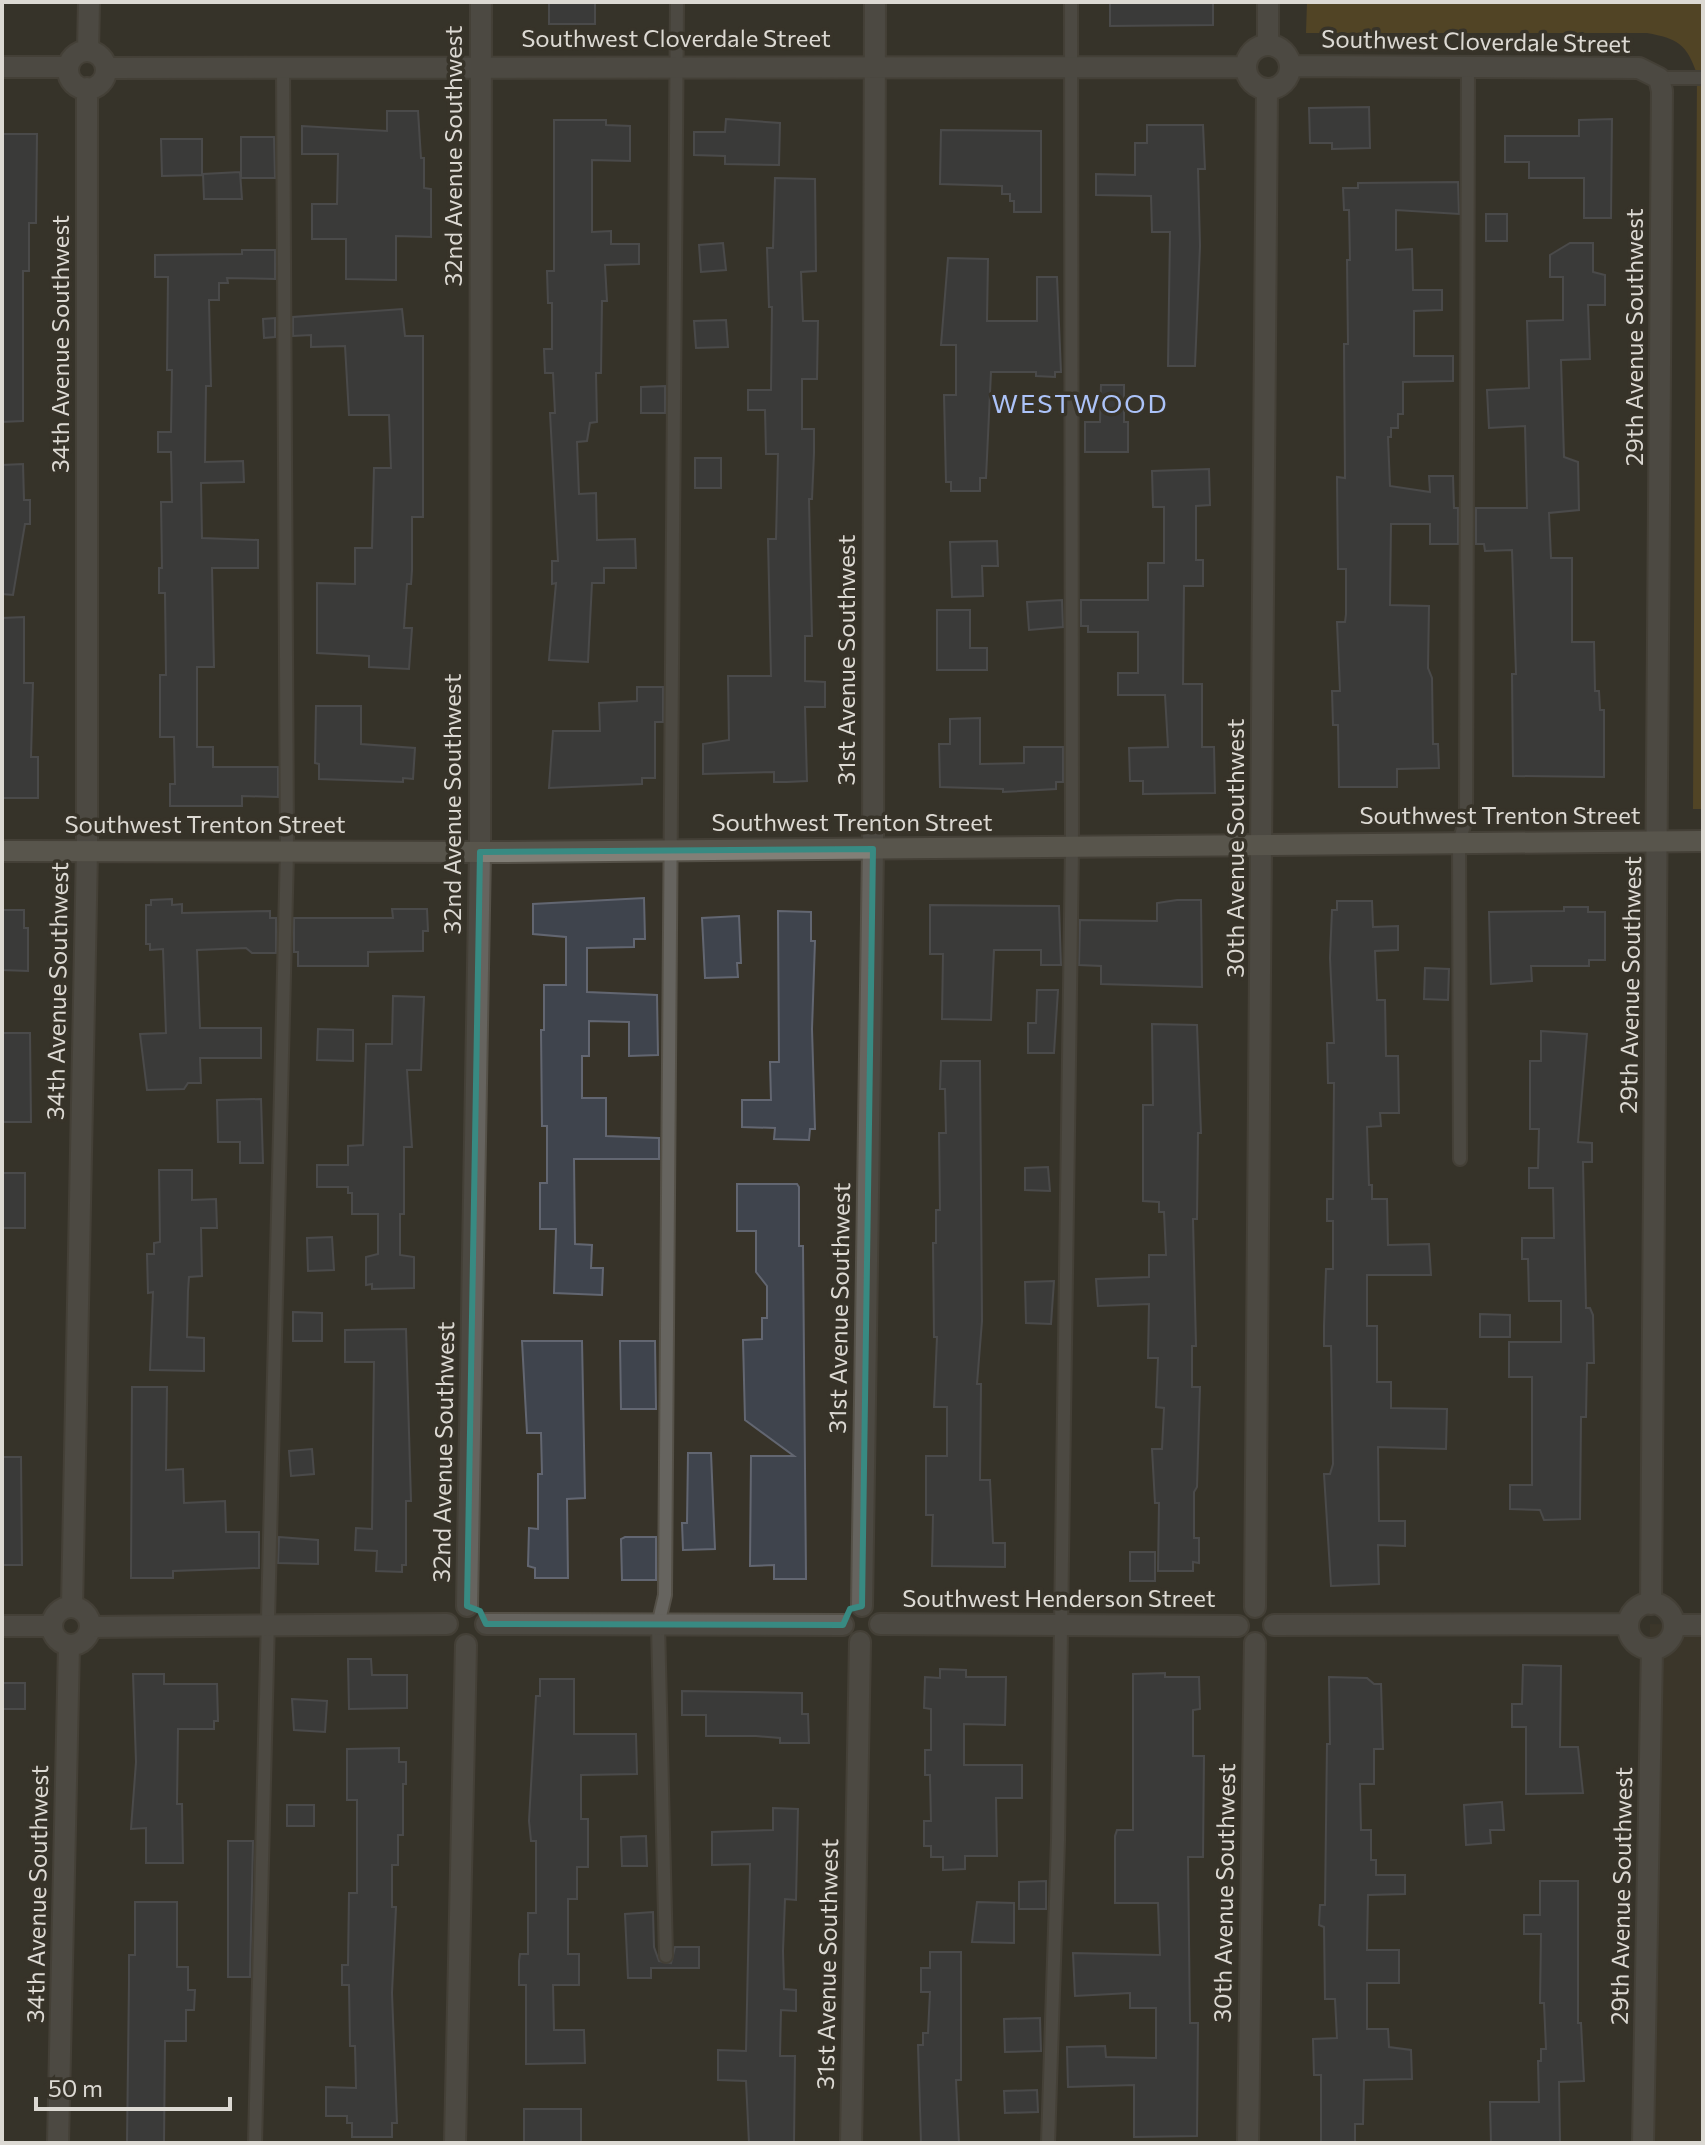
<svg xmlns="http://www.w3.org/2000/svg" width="1705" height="2145" viewBox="0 0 1705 2145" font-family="Commissioner,sans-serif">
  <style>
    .built { fill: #413a2a }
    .green { fill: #715921 }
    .building { fill: #3f444d; stroke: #626671; stroke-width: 2 }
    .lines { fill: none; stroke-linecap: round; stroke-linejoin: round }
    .lane-casing { stroke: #555148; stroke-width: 16 }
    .street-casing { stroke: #555148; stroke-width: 24 }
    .secondary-casing { stroke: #555148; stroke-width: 24 }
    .lane { stroke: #66645f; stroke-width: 12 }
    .street { stroke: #66645f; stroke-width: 20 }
    .secondary { stroke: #827f77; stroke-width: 20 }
    .marked { fill: none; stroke: #388a82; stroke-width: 6; stroke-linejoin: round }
    .labels { text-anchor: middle; stroke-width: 7; stroke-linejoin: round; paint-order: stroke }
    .street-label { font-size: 24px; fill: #dcd9d3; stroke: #373329 }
    .neighbourhood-label { font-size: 26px; letter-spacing: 2px; fill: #acc3f9; stroke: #373329 }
  </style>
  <rect width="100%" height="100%" fill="#373329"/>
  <path class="built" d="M1650 1624 1703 1625V2143H1643Z"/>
  <path class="green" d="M1307 2H1703V809H1693L1697 74C1686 43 1678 39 1647 33H1306Z"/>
  <path class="building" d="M549 2H595V24H549Z
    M1110 2H1213V25L1110 26Z
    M1369 107 1370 148 1332 149V143H1310L1309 108Z
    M387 111H418L421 158H424V188L431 189V237L396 236V280L346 279V239H312V204H337L338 154H302V126L387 131Z
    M726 119 780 123 779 165 725 164V156L694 155V132H725Z
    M1612 119 1611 218H1584V178H1529V162H1505V136H1579V120Z
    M554 120H606V125L630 126V161L592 160V232L611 231V244H639V264L605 265 607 301H602L601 373H596L597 422 590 423 587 441 577 442 579 494 596 493 597 540 635 539 636 568H604V583H592L588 662 549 660 556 583 552 584V561H558L550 413H555L553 373H545L544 349H552V303H548L547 271H554Z
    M1147 125H1203L1205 169H1198L1200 246 1195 366H1168L1170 232H1152L1151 196 1096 195V174L1135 175V143H1147Z
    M941 130 1041 131V212H1014V201H1010V194H1002V186L940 184Z
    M2 134H37L36 223H29V271H23V421L2 422Z
    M241 137H274L275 178H241Z
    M161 139H202V175L162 176Z
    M240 172 242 199H204L203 174Z
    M775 178 815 179 816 271 801 272 803 321H818L817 379H802V429H814V453L812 499H809L812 636H805V681L825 682V707H805L807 781 787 782H774V772L703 774V744L729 740 728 676H771L768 539H776L778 454H766L765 410H748V390H771L772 307H769L767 248H773Z
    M1458 182 1459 214 1396 210V250L1412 249 1413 290H1442V310L1414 311V356H1453V381L1403 382V414H1398V428H1391V437H1388L1390 486 1430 492 1429 476H1453L1454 508H1458V544H1430V524H1391L1390 605 1429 606 1428 668 1432 678 1433 744H1438L1439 768 1397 769V787H1339L1338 725H1333L1332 691H1340L1337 622H1345L1346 614V569H1338L1337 477 1345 478 1344 344H1348L1347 260H1350L1349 210H1344L1343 188H1358V183Z
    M1486 214H1507V241H1486Z
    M723 243 726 270 701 272 699 245Z
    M1570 243H1593V272L1605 275V305H1588L1590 359 1561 360 1564 457 1578 462 1579 510 1549 513 1551 558H1572V642H1594L1595 691H1599L1600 710H1604V777L1513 776 1512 674H1516L1512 550 1485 551 1484 544H1476V508H1527L1525 426 1489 428 1487 390 1529 388 1527 321 1563 320V277H1550V255Z
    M242 250H275V279L227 278 228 283H219V300H209L211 386H206L205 462 243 461 244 482 201 483 202 538 258 540V568H212L214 667H197V747H213V767H278V797L242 796V806H170V784H175L174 737H160V675H166L165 593H159V568H162L161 502H172L171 452H158V432H171L172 370H167L168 277H155V255L242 254Z
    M948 258 988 259 987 321H1037V277H1057L1061 372H1055V377L1036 376V372H991L986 478H980V491H951V482H946L944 395H956V345H941Z
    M402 309 405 336H423V517H412V570L411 584H407L404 628H412L409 669 369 667V656L317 653V583L355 584V548H372L374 468H391L389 415H349L345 346 311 347V335L293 336V317Z
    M275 318V337L264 338 263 319Z
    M726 320 728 347 696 348 694 321Z
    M1101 385H1124V422H1128V452H1085V422H1100Z
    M665 386V413H641V387Z
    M695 458H721V488H695Z
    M23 464 24 500H30V524H25L13 595 2 594V465Z
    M1209 469 1210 505 1196 506V560H1203V586H1184L1183 684H1202V747H1214L1215 793 1143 794V781H1130L1129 748 1168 747 1165 695H1118V673H1138V632H1088V626H1081V600H1148V563H1164V507H1153L1152 471Z
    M997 541 998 566H982L983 596 952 597 950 542Z
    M1062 600 1063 627 1029 630 1027 602Z
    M937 610H970V648H987V670H937Z
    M24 617V683H33L31 757H38V798H2V618Z
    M637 687H663V722H655V778H642V784L549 788 553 731H600L599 703 637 701Z
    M316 706H361V744L415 748 413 779 403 778V782L319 779V764L315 763Z
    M980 718V764L1024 763V747H1063V782H1056V789L1003 792V789L940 787 939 744H950V719Z
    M644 898 645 939H634V947L587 948V992L657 995 658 1055 629 1056V1022L589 1021V1056H582V1098H606V1136L659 1138V1159H574L575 1244 592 1245 591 1268H603L602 1295 554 1293 556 1229H540V1183H547V1126H542L541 1030H544V985H566V937L533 934V904Z
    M172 899V905L182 904V913L270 911V918H276V953H252L246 948 197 950 200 1028H261V1058H200L201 1083H188L184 1089 147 1090 140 1034 166 1033 163 949 150 950V944H146V905H151V900Z
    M1177 900H1201L1202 987 1101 984V966L1079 965 1080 920 1157 921V903Z
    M1337 901H1372L1373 927 1398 926V950L1375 951 1377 1000H1385L1386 1056H1398L1399 1113H1380L1381 1126 1367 1127 1369 1185H1372V1199H1387L1388 1245 1429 1244 1431 1275H1367V1326H1377V1382H1391V1408L1447 1409 1446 1449 1378 1447 1379 1521H1405V1546L1378 1545 1379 1584 1331 1586 1324 1474H1330L1333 1464 1331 1346H1324V1326L1326 1269H1333V1221H1327V1199H1333L1334 1083H1328L1327 1043H1334L1330 958 1332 910H1337Z
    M930 905 1059 906 1061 965H1041V950H994L991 1020 942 1019 943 954H930Z
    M1564 907H1588V912H1605V960H1589V966H1531L1532 981 1491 984 1489 912 1564 911Z
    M392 909H427L428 931H423V951L368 952V966H298V952H294V918H393Z
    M2 910H24V928H28V971L2 970Z
    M778 911 811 912V941H815L812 1029 815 1129H810L809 1140 774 1139 775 1128 742 1127V1100H771L770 1062H779Z
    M739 916 741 963H737L738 977 705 978 702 918Z
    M1425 968 1449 969 1448 1000 1424 999Z
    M1037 990H1058L1054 1053H1028V1023H1036Z
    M393 996 424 997 421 1070H407L412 1147H404V1214H400V1255L414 1257V1288L372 1289V1284L366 1285V1257L378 1254V1214H352V1193H348V1187H317V1165H348V1146L363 1145 366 1044H392Z
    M1152 1024 1197 1025 1201 1133H1198L1197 1219H1193L1196 1346H1192V1387H1200L1197 1487 1194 1492V1538H1199V1563L1193 1562V1571H1158L1159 1503H1155L1152 1449H1162L1164 1408 1156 1407 1158 1358H1148L1149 1304 1098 1306 1096 1279 1149 1277V1255H1166L1164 1212H1159V1202L1143 1201V1105H1153Z
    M318 1029 353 1030V1061L317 1060Z
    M1541 1031 1587 1034 1578 1142 1592 1143V1162H1583L1586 1308H1590L1593 1315 1594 1363H1587L1586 1417H1581L1580 1519 1544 1520 1540 1510 1510 1509V1485H1532V1377H1509V1342H1561V1301H1529L1528 1259H1522V1238H1554L1553 1188H1529V1168H1538L1539 1129H1530V1061H1541Z
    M2 1033H30L31 1122H2Z
    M941 1061H980L982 1321 977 1384H981L980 1480H990L993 1543H1005V1567L932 1566 933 1515H926V1456H947V1407H934L937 1337H934L933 1243H936V1210H940L939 1133H946L945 1089H940Z
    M261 1099 263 1163H240V1142H218L217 1100Z
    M1048 1167 1050 1191 1025 1190V1168Z
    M159 1170H192V1200L216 1199 217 1228H201L202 1276 189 1277 188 1291 187 1337 204 1338V1371L150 1370 153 1292 148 1293 147 1254H154V1243L160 1242Z
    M2 1173H25V1228H2Z
    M737 1184H797L799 1187V1246H803L806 1579H774V1565L750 1566 751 1456H794L745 1420 743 1340 762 1339V1318H767V1286L756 1272V1231H737Z
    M332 1237 334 1270 308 1271 307 1238Z
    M1054 1281 1051 1324 1026 1323 1025 1282Z
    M293 1312 322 1313V1341H293Z
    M1480 1314 1510 1315V1337H1480Z
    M406 1329 411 1501H406V1565H402V1572L376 1571 377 1551 355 1550 356 1528 372 1529 374 1362H345V1330Z
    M522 1341H582L585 1498 567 1499 568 1578H535V1568L528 1566 529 1528 538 1529V1474H542L541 1433H527Z
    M620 1341H655L656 1409H621Z
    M132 1387H167L166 1470 183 1469 184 1503 225 1501 226 1532H259V1568L173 1571V1578H131Z
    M312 1449 314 1474 291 1476 289 1451Z
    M688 1453H711L715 1549 683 1550 682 1523H687Z
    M2 1457H21L22 1565H2Z
    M279 1537 318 1540V1564L278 1563Z
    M625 1537H656V1580H622L621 1539Z
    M1130 1552H1155V1581H1130Z
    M348 1659H371L372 1675H407V1708L349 1709Z
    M1523 1665 1561 1666 1560 1747H1578L1583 1793 1526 1794V1727H1512V1704H1522Z
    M940 1669 966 1670V1677H1006L1005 1725 964 1724V1765H1022V1798H996L997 1856H965V1869L943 1870V1857H931V1846H924V1821H931L930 1775H925V1750H931V1709L924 1708 925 1677 940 1678Z
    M1165 1673V1677H1199L1200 1709 1193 1710V1756H1204L1203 1857H1188L1190 2023H1198L1197 2136 1134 2137V2085L1068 2087 1067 2047 1105 2046 1106 2057 1156 2058V2008H1130V1993L1075 1996 1073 1953 1160 1955 1158 1903H1115V1836L1117 1830H1133V1674Z
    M133 1674H164V1684H217L218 1721H214V1729H178L177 1804H182L183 1863H146V1828L131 1829 136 1762Z
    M1329 1677 1367 1678 1374 1684H1381L1383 1749H1374V1784H1360L1361 1830H1371V1860H1376V1875H1405V1894L1368 1895 1367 1950H1399V1983H1367V2029H1388L1389 2047 1411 2050 1412 2079 1364 2080 1363 2124H1355V2143H1321V2075H1314L1313 2039 1337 2038 1335 1999H1325L1324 1927 1319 1925 1320 1905H1325L1327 1744H1330Z
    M540 1679H574V1734H636L637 1774 581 1775V1819H588V1867H577V1899H568V1954H579V1985H553L554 2030H584L585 2063 526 2064V1985H519V1961L520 1954H528V1913H536V1841H531L529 1821 536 1696H540Z
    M2 1683H25V1709H2Z
    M682 1691 802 1693V1714H808L809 1743H780V1738L756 1736H706V1715H682Z
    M292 1699 327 1701 325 1732 294 1730Z
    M399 1748V1762H406V1784H403V1835H398V1865H392V1907H396L392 1993 397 2123H392V2137H352V2123H347V2116H326V2087L356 2088 355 2046H350L349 1985H342V1965H348L349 1893H357V1800H347V1749Z
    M1502 1802 1504 1830H1490L1491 1843 1466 1845 1464 1805Z
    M287 1805H314V1826H287Z
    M773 1808 798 1809 796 1900 785 1899 783 1951 784 1989 796 1990V2011L781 2010 780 2056H795L794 2143H749L746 2081 718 2080V2050L746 2051 750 1864 712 1865V1832L773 1830Z
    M646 1836 647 1866H622L621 1837Z
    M228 1841H253L250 1977H228Z
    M1046 1881V1909H1019V1882Z
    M1540 1881H1578V2023H1581L1584 2081 1559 2082 1560 2143H1491L1490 2102H1539L1538 2061H1541V2049H1546L1544 2003H1540L1541 1934H1524V1915H1540Z
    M135 1902H177V1967H188V1990H195L194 2010H186V2041H165L164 2143H127L129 1982V1955H135Z
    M977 1902 1014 1903V1943L972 1942Z
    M653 1912 654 1947 659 1961 671 1963 675 1947H699V1968H651V1978H628L625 1914Z
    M930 1952H961V2080H956L959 2143H921L918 2045H923V2033H928L930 1992H921V1968H930Z
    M1040 2018 1041 2051 1005 2052 1004 2019Z
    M1037 2090 1038 2112 1005 2113 1004 2091Z
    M524 2109H581V2142H524Z"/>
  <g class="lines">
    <defs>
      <path id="lane" d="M1659 78H1703
        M1460 1159 1459 842 1466 819 1468 67
        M666 1956 658 1625 665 1595 677 2
        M255 2143 287 852 283 67
        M1048 2143 1058 1840 1072 848 1071 2"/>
      <path id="street" d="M1246 67a22 22 0 1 1 44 0a22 22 0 1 1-44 0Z
        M1268 45V2
        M88 51 89 2
        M68 70a19 19 0 1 1 38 0a19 19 0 1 1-38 0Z
        M1290 66 1639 68 1659 78 1662 91 1651 1604
        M2 67H68
        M106 68 1245 67
        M1628 1626a23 23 0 1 1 46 0a23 23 0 1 1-46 0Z
        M467 1606 480 852 481 2
        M862 1606 873 849 875 2
        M52 1626a19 19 0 1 1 38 0a19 19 0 1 1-38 0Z
        M72 1607 87 850V88
        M1255 1607 1267 89
        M486 1624 843 1625
        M880 1624 1238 1626
        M1274 1625 1628 1624
        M1674 1625H1703
        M2 1626H51
        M90 1627 447 1624
        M58 2143 69 1646
        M455 2143 466 1645
        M851 2143 860 1642
        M1248 2143 1255 1643
        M1643 2143 1652 1649"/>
      <path id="secondary" d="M2 851 502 852 1703 841"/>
    </defs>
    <use href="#lane" class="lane-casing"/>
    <use href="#street" class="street-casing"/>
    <use href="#secondary" class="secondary-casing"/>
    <use href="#lane" class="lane"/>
    <use href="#street" class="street"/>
    <use href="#secondary" class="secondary"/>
  </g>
  <path d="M0 0H1705V2145H0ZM873 849 862 1606 850 1609 843 1625 486 1624 480 1611 467 1606 480 852Z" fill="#373329" fill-opacity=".55" fill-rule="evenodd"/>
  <path class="marked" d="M873 849 862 1606 850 1609 843 1625 486 1624 480 1611 467 1606 480 852Z"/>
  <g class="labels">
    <g class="street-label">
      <text x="676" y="47">Southwest Cloverdale Street</text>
      <text transform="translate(1476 42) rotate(1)" y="8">Southwest Cloverdale Street</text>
      <text transform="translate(454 156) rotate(-90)" y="8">32nd Avenue Southwest</text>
      <text transform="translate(1635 337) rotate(-90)" y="8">29th Avenue Southwest</text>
      <text transform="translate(61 344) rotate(-90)" y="8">34th Avenue Southwest</text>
      <text transform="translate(847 660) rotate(-90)" y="8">31st Avenue Southwest</text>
      <text transform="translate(453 804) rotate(-90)" y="8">32nd Avenue Southwest</text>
      <text x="1500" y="824">Southwest Trenton Street</text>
      <text x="852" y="831">Southwest Trenton Street</text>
      <text x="205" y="833">Southwest Trenton Street</text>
      <text transform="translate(1236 848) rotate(-90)" y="8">30th Avenue Southwest</text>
      <text transform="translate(1631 985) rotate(-89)" y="8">29th Avenue Southwest</text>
      <text transform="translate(58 991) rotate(-89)" y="8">34th Avenue Southwest</text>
      <text transform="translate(840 1308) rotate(-89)" y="8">31st Avenue Southwest</text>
      <text transform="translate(444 1452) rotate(-89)" y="8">32nd Avenue Southwest</text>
      <text x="1059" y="1607">Southwest Henderson Street</text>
      <text transform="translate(1225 1893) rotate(-89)" y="8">30th Avenue Southwest</text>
      <text transform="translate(38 1894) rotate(-89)" y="8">34th Avenue Southwest</text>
      <text transform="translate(1622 1896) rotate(-89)" y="8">29th Avenue Southwest</text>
      <text transform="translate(828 1964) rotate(-89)" y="8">31st Avenue Southwest</text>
    </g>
    <g class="neighbourhood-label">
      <text x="1080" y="413">WESTWOOD</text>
    </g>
  </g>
  <rect width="1705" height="2145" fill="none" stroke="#dcd9d3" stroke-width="8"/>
  <path d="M36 2097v12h194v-12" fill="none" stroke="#dcd9d3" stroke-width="4"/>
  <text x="48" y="2097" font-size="24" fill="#dcd9d3" stroke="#373329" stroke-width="6" paint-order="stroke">50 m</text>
</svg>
